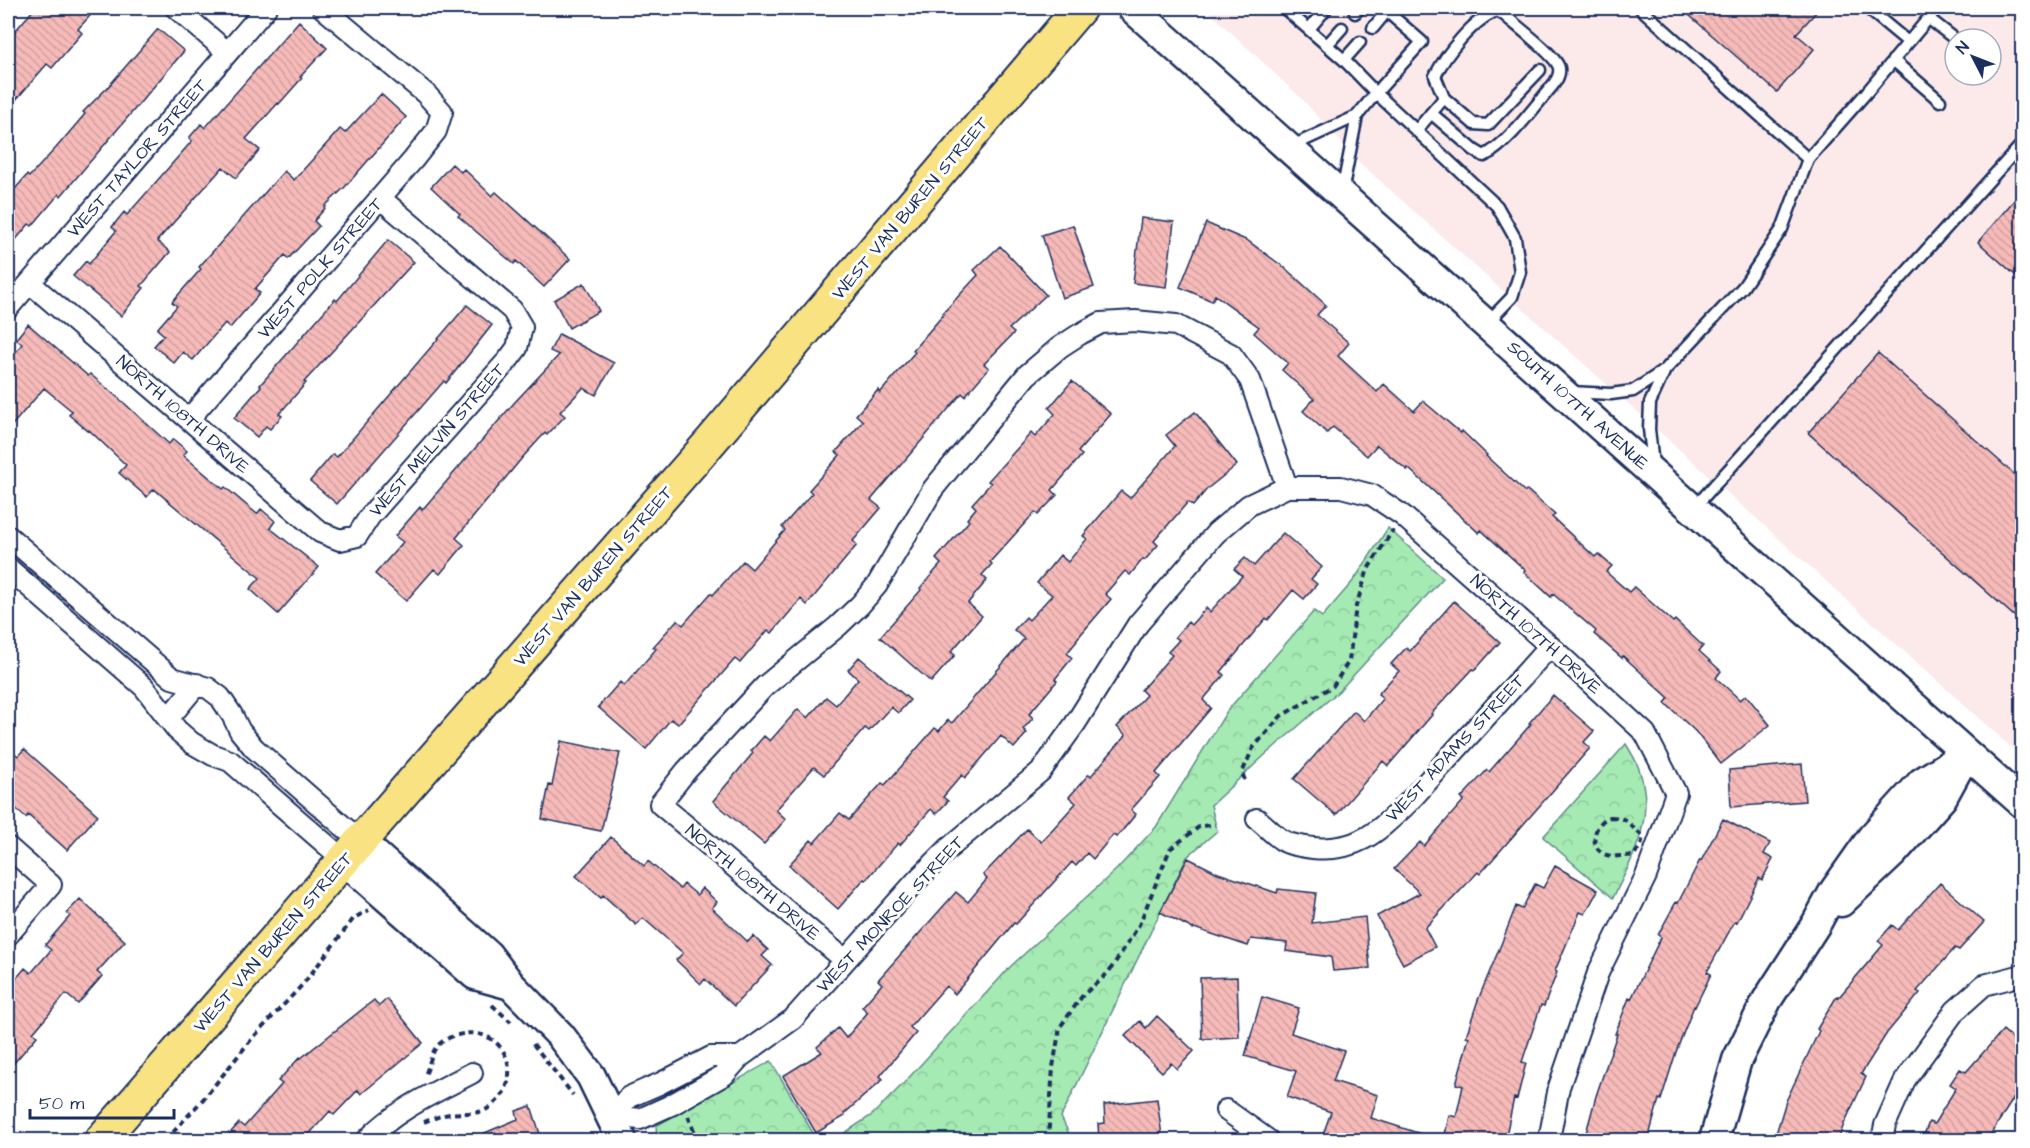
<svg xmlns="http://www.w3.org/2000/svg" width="2030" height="1148" viewBox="0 0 2030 1148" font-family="'Architects Daughter',sans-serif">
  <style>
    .built { fill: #fceaea; fill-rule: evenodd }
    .park { fill: url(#park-crowns); stroke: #608c88; stroke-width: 1.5 }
    .building { fill: url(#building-back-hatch); stroke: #1b2f5e; stroke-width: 1.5 }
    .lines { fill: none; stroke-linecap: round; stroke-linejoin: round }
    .lane-casing { stroke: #1b2f5e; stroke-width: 15 }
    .street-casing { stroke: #1b2f5e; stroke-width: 24 }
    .secondary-casing { stroke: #1b2f5e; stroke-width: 33 }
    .primary-casing { stroke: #1b2f5e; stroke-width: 36 }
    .path { stroke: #1b2f5e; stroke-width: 4; stroke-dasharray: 6 4.5; stroke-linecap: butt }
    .lane { stroke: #fff; stroke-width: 10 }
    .street { stroke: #fff; stroke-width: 20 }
    .secondary { stroke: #fff; stroke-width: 28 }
    .primary { stroke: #f8e281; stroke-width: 32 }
    .labels { text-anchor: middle; stroke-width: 6; stroke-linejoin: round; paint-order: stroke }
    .street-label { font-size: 18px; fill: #1b2f5e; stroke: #fff }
  </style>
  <defs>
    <pattern id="park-crowns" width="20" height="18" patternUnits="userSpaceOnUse" patternTransform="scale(1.5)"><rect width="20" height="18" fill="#a5e9b3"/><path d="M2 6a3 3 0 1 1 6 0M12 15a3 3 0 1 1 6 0" fill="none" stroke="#8dc89c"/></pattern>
    <pattern id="building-back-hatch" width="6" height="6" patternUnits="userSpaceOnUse" patternTransform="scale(1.5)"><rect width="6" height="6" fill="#f6bab8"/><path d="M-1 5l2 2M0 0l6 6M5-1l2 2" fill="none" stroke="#d2a0a1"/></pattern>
  </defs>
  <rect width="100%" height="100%" fill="#fff"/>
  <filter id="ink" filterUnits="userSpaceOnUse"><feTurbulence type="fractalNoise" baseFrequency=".0167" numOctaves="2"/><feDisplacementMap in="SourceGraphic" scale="12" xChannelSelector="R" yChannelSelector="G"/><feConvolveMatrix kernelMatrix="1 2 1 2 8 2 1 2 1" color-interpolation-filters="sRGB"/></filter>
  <g filter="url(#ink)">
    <path class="built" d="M1205 8H2022V757L1359 162 1302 99ZM1955 39H1991V75H1955Z"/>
    <path class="park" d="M1388 528 1443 578 1339 691 1265 755 1211 805 1217 831 1187 857 1061 1117 1072 1140H834L872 1115 903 1084 1011 966 1117 869 1156 827 1227 711 1314 611 1322 617 1354 580Z
      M1626 744C1631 752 1636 760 1639 769 1656 818 1634 855 1613 898L1543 837Z
      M771 1061 817 1140H657L656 1126Z"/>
    <path class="building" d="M35 8H97L78 29 82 33 52 68 47 64 8 109V39Z
      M1681 8H1820L1796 34 1814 49 1777 92Z
      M299 21 327 48 300 77 302 78 279 104 278 103 246 139 260 150 236 178 223 167 157 241 170 252 141 286 144 288 121 316 73 276 86 261 89 264 116 231 112 227 124 212 127 215 192 141 189 138 201 124 205 128Z
      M158 29 184 51 61 196 59 194 32 226 29 224 8 249V197L27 175 29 177 56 148 85 114 83 112 108 87Z
      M381 94 406 117 345 187 325 206 326 207 314 221 319 226 288 259 285 255 255 289 260 293 230 328 225 323 193 360 183 352 174 363 154 346 164 335 157 329 177 306 172 302 201 269 199 267 284 171 294 180 340 129 345 133Z
      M452 164 461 172 464 169 492 196 496 192 570 259 544 287 516 261 514 264 458 216 460 214 431 187Z
      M2022 191V281L1978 242Z
      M1141 218 1174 222 1166 287 1133 283Z
      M1206 223 1248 241 1285 268 1326 305 1317 315 1349 343 1338 356 1377 392 1384 384 1414 411 1423 401 1461 433 1462 431 1487 455 1486 456 1525 492 1527 490 1555 515 1552 517 1595 557 1598 554 1612 566 1606 572 1629 592 1634 587 1673 622 1675 620 1703 646 1699 651 1721 671 1716 678 1740 700 1746 695 1770 725 1721 764 1695 731 1665 703 1669 698 1623 656 1622 658 1594 634 1596 631 1553 594 1551 597 1524 572 1525 570 1481 530 1479 533 1408 468 1407 470 1377 445 1367 456 1333 427 1327 433 1303 411 1314 399 1282 370 1288 363 1254 333 1259 327 1215 295 1212 301 1180 287Z
      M1073 225 1094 287 1062 298 1042 235Z
      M388 240 414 262 304 382 306 383 279 414 282 416 270 429 266 426 257 437 234 418 261 386 260 385 335 299 337 301Z
      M1000 246 1046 295 1009 329 1014 333 984 364 989 368 965 396 962 393 871 500 881 508 853 541 857 545 807 605 801 599 772 633 768 630 740 663 735 659 678 724 671 719 646 749 598 707 620 682 624 686 656 649 653 647 677 620 683 625 711 593 713 595 743 561 752 569 785 530 782 527 812 493 809 490 840 455 836 452 863 421 856 415 878 390 880 393 915 352 913 350 944 314 943 313 978 275 974 270Z
      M584 283 599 311 569 328 554 300Z
      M467 305 492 325 446 383 444 381 337 504 310 481 333 454 337 457Z
      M28 324 88 376 90 374 123 402 169 444 173 439 187 451 183 455 223 489 225 487 257 514 261 509 275 521 270 528 319 567 278 614 250 589 260 578 154 489 147 497 119 473 126 465 89 430 88 431 69 415 72 411 44 388 8 430V362L22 344 16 339Z
      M559 334 614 363 596 395 583 388 560 412 565 416 547 435 545 433 522 458 456 538 464 545 440 574 434 569 406 601 375 574 403 542 395 536 420 507 422 510 514 403 559 355 550 351Z
      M1878 353 2022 481V623L1808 433Z
      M1072 381 1111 414 1078 452 1082 455 1052 490 1057 495 1038 515 1035 512 990 562 992 564 982 575 987 580 968 603 982 616 951 652 955 655 931 682 880 637 921 590 920 588 941 564 936 559 969 521 967 519 976 508 972 504 991 483 988 481 1031 433 1035 437 1055 414 1049 408Z
      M1195 412 1237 465 1207 489 1193 506 1188 502 1154 541 1158 545 1145 560 1143 559 1130 575 1125 571 1105 594 1111 599 1076 640 1077 641 1067 653 1072 658 1055 679 1057 681 1029 714 1033 718 1023 729 1027 733 1014 748 1001 736 965 778 962 775 943 797 948 801 936 814 931 809 900 845 898 843 866 880 864 879 838 909 789 865 811 840 814 843 840 813 849 820 882 783 885 785 935 728 939 731 948 720 952 723 1024 639 1014 630 1026 617 1029 620 1052 595 1037 583 1060 555 1068 562 1087 539 1083 536 1121 491 1130 498 1175 446 1166 435Z
      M1283 533 1322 567 1311 579 1317 584 1304 599 1293 590 1268 620 1266 618 1221 672 1224 675 1203 700 1211 708 1156 773 1160 777 1131 810 1136 814 1117 837 1113 835 1093 859 1087 853 1076 866 1072 862 1016 924 1014 923 955 994 946 986 910 1027 916 1033 880 1076 883 1079 844 1114 845 1116 816 1133 783 1076 822 1052 817 1047 838 1028 846 1038 868 1012 862 1007 882 984 878 980 956 892 968 902 987 879 983 875 1027 829 1041 842 1076 803 1069 797 1089 774 1091 776 1126 735 1117 727 1146 695 1141 690 1172 655 1168 652 1179 640 1175 637 1188 622 1191 625 1206 608 1210 612 1242 576 1234 569 1245 558 1254 566Z
      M1454 601 1500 642 1475 670 1473 669 1431 714 1432 715 1388 766 1383 761 1336 815 1294 779 1354 711 1364 721 1383 698 1378 694 1399 671 1391 664 1406 648 1410 651Z
      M859 657 910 700 898 713 891 707 869 731 865 728 824 775 814 767 776 810 786 819 764 844 713 801 753 753 751 751 764 736 770 741 798 709 808 718 826 697 836 705 858 679 848 670Z
      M1553 695 1594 731 1584 742 1590 748 1480 874 1478 872 1425 928 1435 947 1403 964 1377 916 1420 893 1394 869 1420 842 1424 846 1464 800 1461 798 1487 770 1489 772 1531 724 1529 723Z
      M561 741 620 753 601 831 542 819 549 785 552 786Z
      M8 747 18 756 24 749 98 815 67 850 28 815 26 818 8 802Z
      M1802 764 1805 801 1731 807 1729 770Z
      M1723 819 1770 843 1764 854 1773 859 1762 880 1759 878 1737 922 1735 921 1707 972 1711 974 1695 1007 1694 1006 1676 1052 1661 1100 1659 1099 1648 1140H1617L1586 1133 1596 1096 1617 1034H1615L1629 998 1631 999 1661 937 1658 935 1676 902 1678 903 1700 860 1701 861Z
      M611 837 644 866 648 861 680 889 684 884 697 895 702 888 717 902 712 908 748 942 753 936 768 950 762 956 772 965 734 1006 705 979 701 984 676 960 683 953 643 918 636 925 603 895 601 898 576 876Z
      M1188 858 1218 873 1277 893 1278 889 1316 893 1312 923 1365 917 1370 968 1333 971 1331 957 1286 951 1287 943 1251 939 1248 946 1194 928 1193 929 1160 912Z
      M1555 866 1598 890 1585 914 1580 912 1555 971 1557 972 1544 1006 1541 1005 1522 1062 1526 1063 1517 1099 1514 1098 1505 1140H1471L1445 1135 1449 1115 1456 1117 1463 1086 1456 1084 1469 1037 1466 1036 1478 1000 1502 942 1516 906 1522 909 1535 884 1543 888Z
      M1940 883 1984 922 1959 950 1955 948 1917 991 1920 993 1887 1033 1861 1074 1866 1077 1844 1124 1838 1140H1787L1775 1137 1786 1101 1819 1031 1817 1029 1837 996 1839 997 1883 945 1878 941 1892 925 1898 930Z
      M80 899 125 941 97 972 102 976 78 1004 66 994 33 1033 37 1036 8 1070V988L25 968 31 973 51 950 45 945 70 916 67 913Z
      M1237 977 1239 1037 1202 1039 1200 978Z
      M1262 997 1299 1008 1291 1033 1344 1051 1333 1081 1378 1095 1371 1118 1431 1137V1140H1321L1331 1112 1287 1097 1296 1071 1245 1056Z
      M387 999 423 1043 361 1094 358 1090 334 1115 330 1111 304 1140H224L239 1123 244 1127 282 1084 278 1081 300 1057 301 1058 374 1000 379 1006Z
      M1157 1016 1194 1051 1177 1069 1171 1063 1162 1072 1125 1036 1140 1021 1146 1028Z
      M2003 1030 2022 1047V1098L2017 1093 1987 1140H1922L1929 1122 1934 1124 1956 1088 1950 1084 1960 1069 1966 1072Z
      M1157 1099 1162 1136 1127 1140H1099L1098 1124 1105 1123 1104 1105Z
      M531 1106 542 1140H468L518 1119 516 1111Z"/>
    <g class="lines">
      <defs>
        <path id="lane" d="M1284 8 1344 60 1376 93 1357 116 1292 146
          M1383 8 1422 42 1376 93 1497 206 1515 238 1520 272 1512 297 1487 323
          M1640 8 1808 159
          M1867 8 1908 42
          M1355 13 1360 8
          M1928 18 1955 39
          M1373 28 1387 11
          M1309 29 1326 9
          M1327 45 1342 28
          M1344 60 1360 42
          M1893 60 1940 101
          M1431 113 1474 150 1484 156C1508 144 1535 106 1553 85 1557 80 1560 74 1559 68 1557 56 1514 24 1503 14L1496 11C1473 20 1446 54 1435 76L1444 98
          M1416 131 1444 98 1474 124 1488 125 1540 70
          M1342 192 1357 116
          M1570 392 1611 394 1633 391 1665 370 1743 287 1782 229 1808 159 1867 92 1937 8
          M1653 465 1649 429 1650 403 1665 370
          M1694 508 2022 144"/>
        <path id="street" d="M176 8 227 52
          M30 283 320 532 340 540 357 536 370 516 508 360 517 348 522 327 512 310 380 198
          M8 308 266 8
          M189 419 413 160 436 131 442 112 426 94 323 8
          M8 536 172 678 208 688 220 697 232 715 240 731 254 748 360 841
          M8 568 144 687 177 730 192 743 213 755 230 761 344 860
          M168 719 197 684
          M1257 819C1265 825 1273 834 1282 840 1290 845 1304 847 1313 848 1357 852 1377 832 1407 804L1550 646
          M8 847 51 885 8 935
          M845 960 660 804 686 771 765 686 838 626 860 605 877 585 933 489 951 467 1027 375 1060 347 1080 334 1101 323 1135 321 1176 325 1231 354 1250 380 1287 487
          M1226 1110 1268 1140
          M611 1116 640 1119 671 1105 724 1075 740 1057 793 1019 918 879 949 848 1041 771 1075 724 1138 624 1216 533 1249 505 1287 487H1341L1372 495 1402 515 1550 646 1645 733 1676 793 1646 876 1598 973 1559 1087 1549 1140
          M611 1116 629 1097 661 1083 711 1057H740
          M367 1140C395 1110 436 1092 472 1073
          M1882 1140 1885 1125 1905 1080 1955 1011 1984 985 2022 975"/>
        <path id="secondary" d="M1132 8 2022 803
          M360 841 488 955 511 985 560 1035 591 1076 622 1140
          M344 860 475 975 511 985
          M1841 902 1893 853 1942 798 1965 756
          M1714 1140 1737 1060 1767 1000 1816 924 1834 891 1872 837 1922 782 1966 754"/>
        <path id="primary" d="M101 1140 344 860 712 440 1080 8"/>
      </defs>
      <use href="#lane" class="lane-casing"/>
      <use href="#street" class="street-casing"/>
      <use href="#secondary" class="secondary-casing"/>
      <use href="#primary" class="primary-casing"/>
      <path class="path" d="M1245 780 1242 773 1253 748 1281 716 1333 686 1349 661 1356 606 1368 569 1393 530
        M1611 817C1630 817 1629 827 1643 836L1641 846 1633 856C1624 855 1613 858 1604 854 1587 846 1595 820 1611 817Z
        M492 1005 511 1022
        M533 1044 573 1095
        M688 1116 698 1140
        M424 1122C432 1119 441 1115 450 1114 461 1112 478 1115 487 1109 530 1083 505 1022 458 1035 449 1037 439 1042 435 1049 430 1057 429 1067 425 1075
        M166 1140 206 1096 250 1041 304 983 354 918 369 910
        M1048 1140 1053 1067 1060 1027 1083 995 1108 973 1124 949 1139 925 1170 849 1200 826 1215 825"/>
      <use href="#lane" class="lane"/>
      <use href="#street" class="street"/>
      <use href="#secondary" class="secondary"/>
      <use href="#primary" class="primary"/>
    </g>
  </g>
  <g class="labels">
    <g class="street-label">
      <text transform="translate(137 158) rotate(-49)" y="6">WEST TAYLOR STREET</text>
      <text transform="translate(910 208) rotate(-50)" y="6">WEST VAN BUREN STREET</text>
      <text transform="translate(320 268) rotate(-49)" y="6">WEST POLK STREET</text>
      <text transform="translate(1578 405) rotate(42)" y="6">SOUTH 107TH AVENUE</text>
      <text transform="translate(183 414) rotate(41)" y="6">NORTH 108TH DRIVE</text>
      <text transform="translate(437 440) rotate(-49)" y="6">WEST MELVIN STREET</text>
      <text transform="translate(593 576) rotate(-49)" y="6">WEST VAN BUREN STREET</text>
      <text transform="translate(1536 634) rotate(42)" y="6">NORTH 107TH DRIVE</text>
      <text transform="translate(1455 748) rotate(-47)" y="6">WEST ADAMS STREET</text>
      <text transform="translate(753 882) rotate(40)" y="6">NORTH 108TH DRIVE</text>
      <text transform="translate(890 914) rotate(-47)" y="6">WEST MONROE STREET</text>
      <text transform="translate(273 942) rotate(-49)" y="6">WEST VAN BUREN STREET</text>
    </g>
  </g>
  <rect width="2030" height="1148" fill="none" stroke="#fff" stroke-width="30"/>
  <rect x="15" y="15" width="2000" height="1118" fill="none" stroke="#1b2f5e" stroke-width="2" filter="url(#ink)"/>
  <g transform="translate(1973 57) rotate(312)"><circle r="28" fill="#ffffff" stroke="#a4acbf" stroke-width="1.5"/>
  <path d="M0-4.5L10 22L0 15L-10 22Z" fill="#1b2f5e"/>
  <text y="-9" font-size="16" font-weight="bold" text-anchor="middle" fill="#1b2f5e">N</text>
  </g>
  <path d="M30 1109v9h144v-9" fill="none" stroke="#1b2f5e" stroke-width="3"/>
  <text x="39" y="1109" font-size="18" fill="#1b2f5e" stroke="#ffffff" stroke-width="4.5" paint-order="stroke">50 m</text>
</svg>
